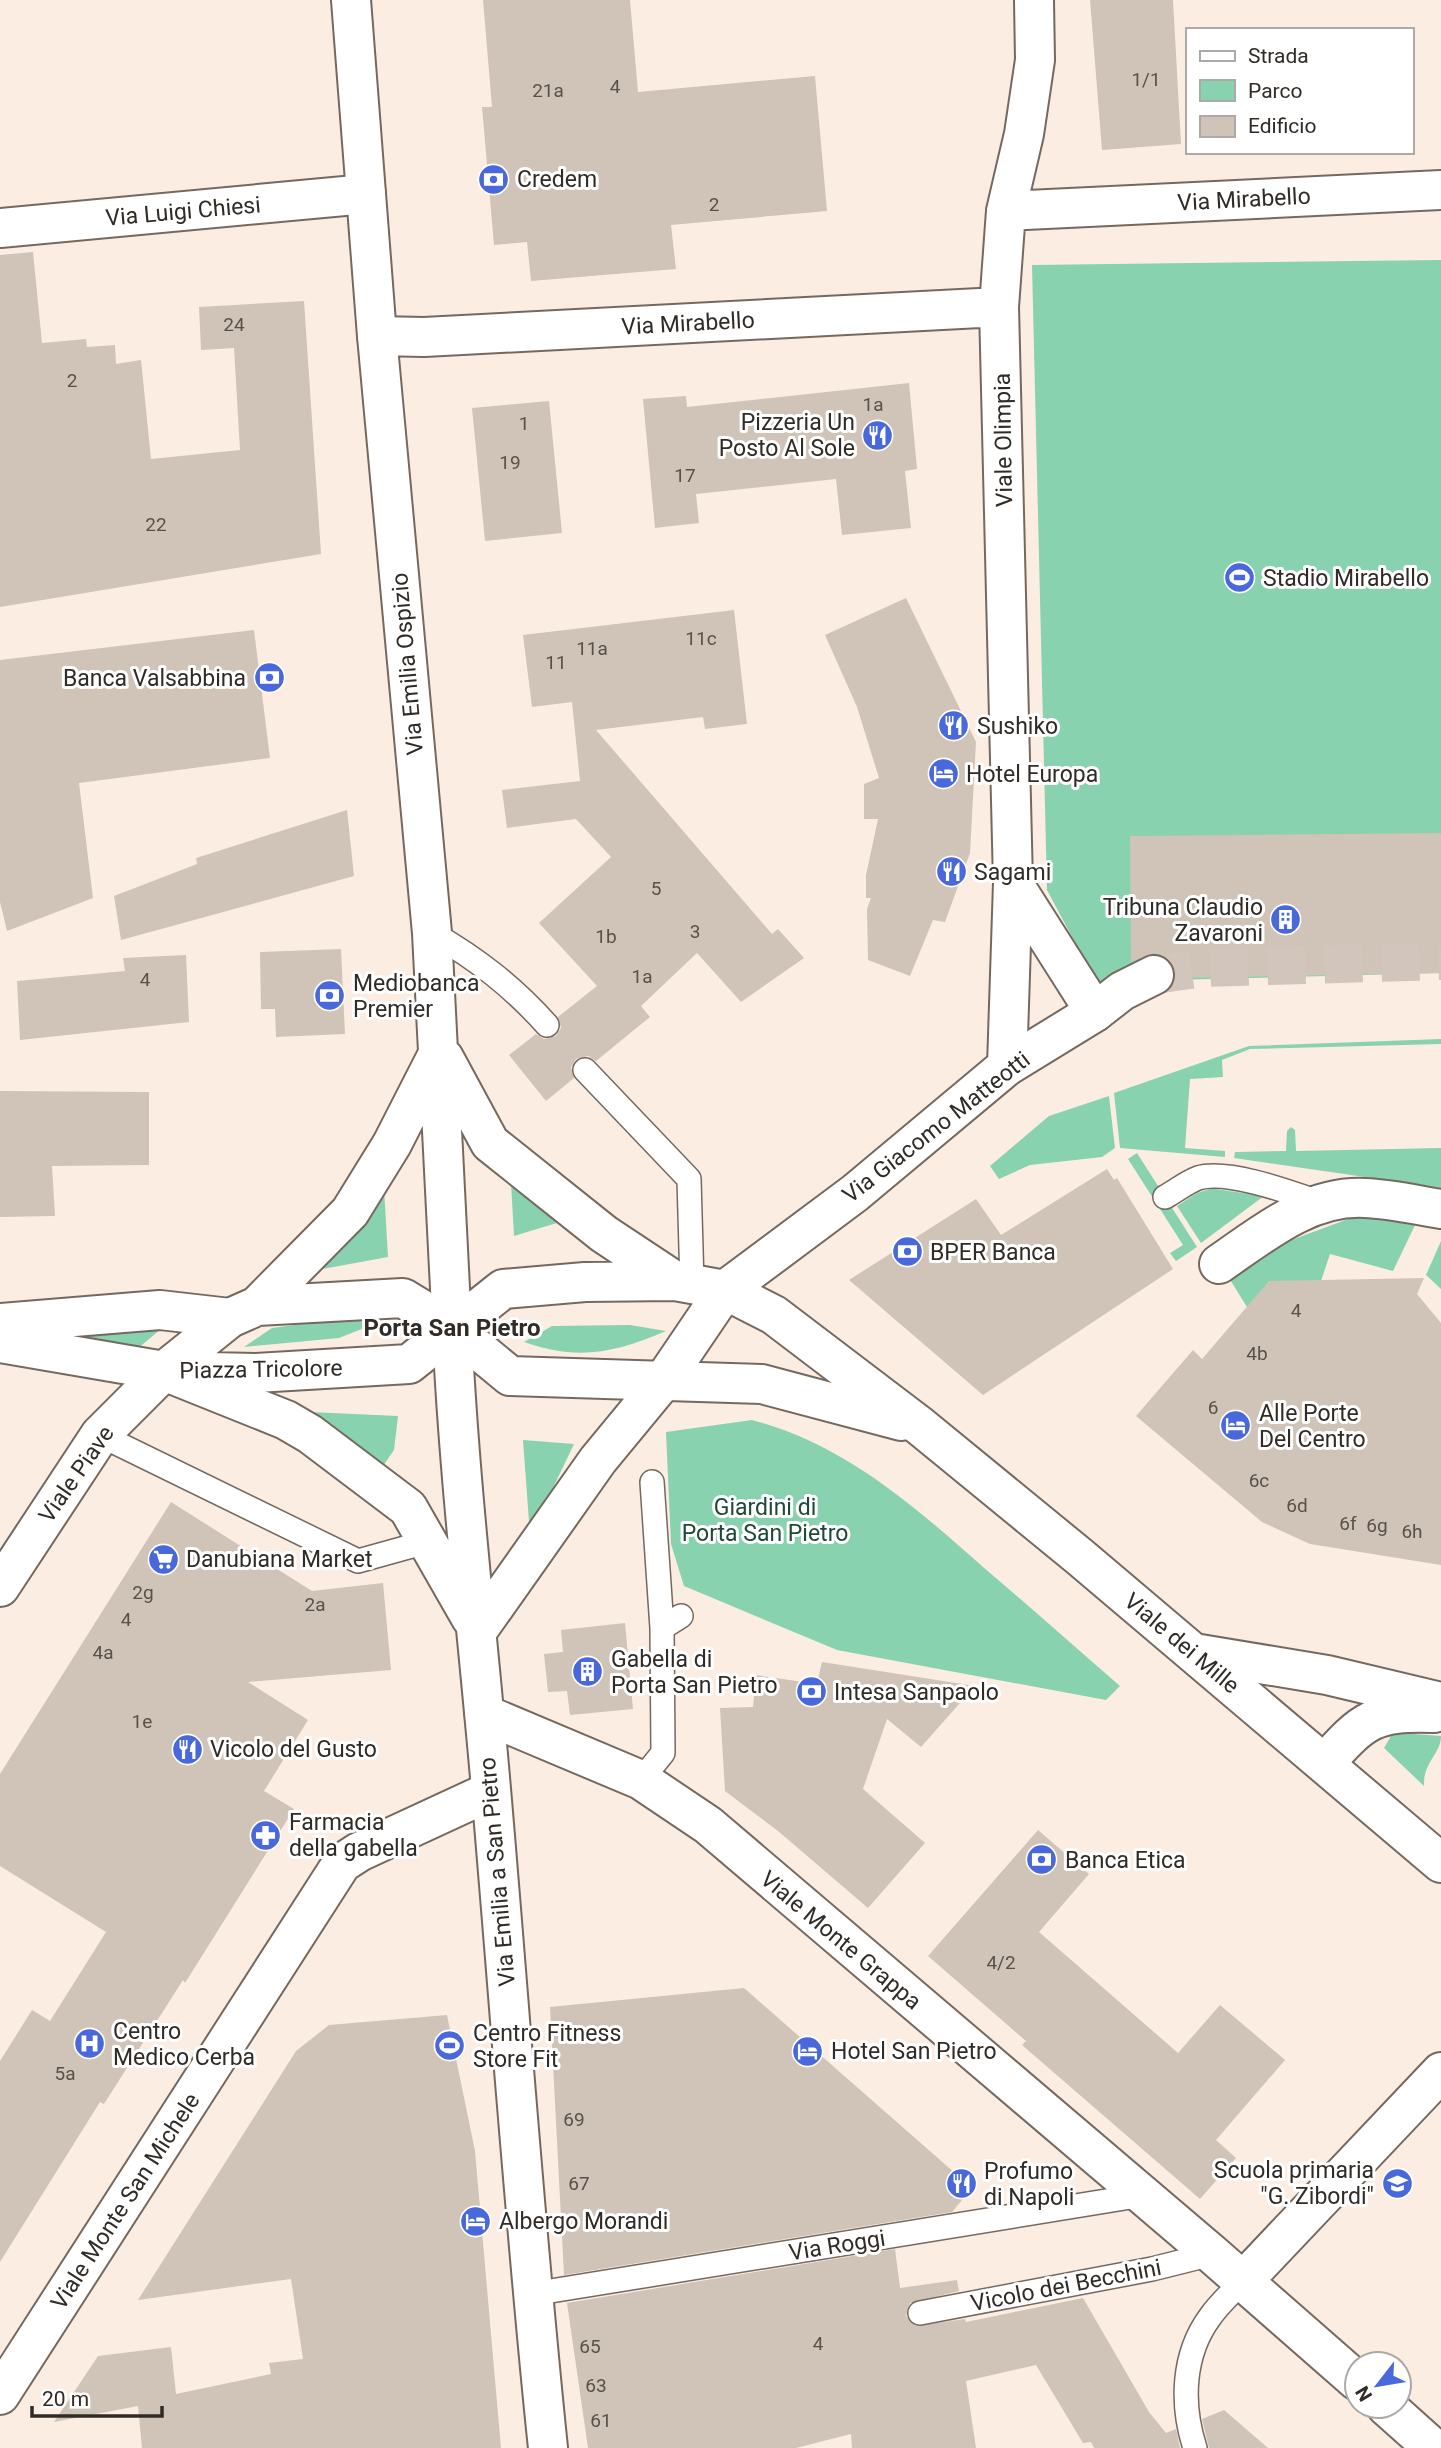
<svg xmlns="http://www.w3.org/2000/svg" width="1441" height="2448" viewBox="0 0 1441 2448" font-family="Roboto,sans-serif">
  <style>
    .green { fill: #88d2af }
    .building { fill: #cfc4b7 }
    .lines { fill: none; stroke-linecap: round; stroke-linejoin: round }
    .secondary-tunnel { stroke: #d2c6bc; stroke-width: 38; stroke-dasharray: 38 19; stroke-linecap: butt }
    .lane-casing { stroke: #75695f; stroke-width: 26 }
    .street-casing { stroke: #75695f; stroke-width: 42 }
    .secondary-casing { stroke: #75695f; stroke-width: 42 }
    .lane { stroke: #fff; stroke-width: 23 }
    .street { stroke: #fff; stroke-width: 38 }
    .secondary { stroke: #fff; stroke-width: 38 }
    .labels { text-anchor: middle; stroke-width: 6; stroke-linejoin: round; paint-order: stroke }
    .number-label { font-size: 19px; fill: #58514a }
    .poi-label { font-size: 23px; fill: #302b26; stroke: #fff; text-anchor: start }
    .street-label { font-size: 23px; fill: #302b26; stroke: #fff }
    .park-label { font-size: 23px; fill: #1d4936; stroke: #fff }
    .neighbourhood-label { font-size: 24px; font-weight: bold; fill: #302b26; stroke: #fff }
  </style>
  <rect width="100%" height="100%" fill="#fbede2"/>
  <path class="green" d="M1441 260V973L1096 982 1047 890 1032 265Z
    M1441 1039V1044L1250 1049 1222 1060 1223 1077 1190 1079 1185 1148 1225 1151V1157L1120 1148 1114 1093 1249 1046Z
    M1109 1096 1115 1148 1102 1157 1030 1165 999 1179 990 1166 1049 1116Z
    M1291 1127 1295 1130 1296 1151 1441 1148V1188L1234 1158 1235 1152 1286 1151 1287 1131Z
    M1137 1153 1197 1247 1176 1261 1170 1253 1183 1245 1128 1159Z
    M511 1183 560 1222 514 1236Z
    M384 1188 388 1257 317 1270 357 1232Z
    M1210 1189H1215L1264 1196 1201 1243 1177 1206 1197 1193Z
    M1359 1215 1416 1223 1393 1271 1330 1254 1321 1281 1247 1307 1229 1278 1286 1242Z
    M1441 1241V1289L1426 1275Z
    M339 1319 377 1323 339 1338 244 1347 272 1328Z
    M630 1325 666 1331C615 1353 577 1361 524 1342L552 1326Z
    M161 1329 131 1354 0 1334Z
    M309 1412 398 1416 394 1450 383 1466Z
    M752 1420C844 1444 913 1505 983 1567 1029 1606 1074 1646 1120 1686L1106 1700 837 1650 684 1586 671 1544 666 1432Z
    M523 1440 574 1444 530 1536V1535Z
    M1401 1733 1441 1736C1441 1754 1423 1762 1424 1786L1384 1748 1391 1736Z"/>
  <path class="building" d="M483 0H630L638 92 815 76 827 211 671 225 676 269 531 281 527 242 494 245 482 107H492Z
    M1090 0H1173L1181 144 1102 150Z
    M33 252 42 343 86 339 87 347 115 345 116 364 141 360 151 459 240 450 234 348 201 350 199 307 304 301 321 554 0 607V255Z
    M909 383 917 469 905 471 911 528 842 535 836 479 696 494 699 523 655 528 643 399 686 396 687 407Z
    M549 401 562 533 485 541 472 408Z
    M906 598 976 742 970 853 945 922 933 920 910 976 868 960 867 909 871 898H866V875L878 819H864V784L879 778 857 707 825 635Z
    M734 610 747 724 705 729 703 717 596 730 772 934 778 929 804 958 741 1002 697 953 641 1006 650 1017 596 1061 588 1056 576 1059 571 1067 574 1078 546 1101 509 1055 536 1034 544 1039 556 1036 561 1028 558 1017 597 986 539 923 611 857 576 819 507 828 502 790 580 781 572 702 532 707 523 635Z
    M254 630 270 758 79 783 93 898 7 931 0 902V660Z
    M347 810 354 876 121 940 114 896 197 864 196 858Z
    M1441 833V973L1175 978 1174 966 1165 956 1155 953 1131 962 1130 836Z
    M341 949 345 1034 276 1037 275 1009H261L260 952Z
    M186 955 189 1022 20 1040 17 981 125 971 123 958Z
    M0 1091 149 1092V1165L52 1166 55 1216 0 1217Z
    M1107 1169 1114 1180 1117 1178 1173 1269 983 1395 849 1280 976 1199 1001 1235Z
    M1424 1278 1417 1294 1441 1323V1565L1310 1544 1262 1522 1136 1416 1193 1350 1202 1359 1269 1281Z
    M171 1502 312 1591 383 1583 391 1670 248 1682 308 1720 264 1791 294 1809 185 1983 183 1980 104 2104 100 2102 0 2262V2061L32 2010 50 2021 106 1932 0 1866V1774Z
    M625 1623 633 1709 570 1715 567 1691 548 1692 544 1654 563 1652 561 1630Z
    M822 1662 975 1686 921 1747 887 1719 863 1789 925 1843 868 1908 778 1831 725 1791 720 1708 753 1707 756 1675 817 1684Z
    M1038 1830 1089 1874 1039 1932 1178 2053 1220 2005 1285 2060 1216 2140 1236 2158 1200 2199 1022 2045 1026 2041 928 1956Z
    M744 1988 972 2188 952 2212 564 2275 550 2007Z
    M447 2015 475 2151 501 2448H142L138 2406 54 2422 98 2356 171 2347 176 2394 271 2374 269 2363 303 2359 291 2279 138 2300 296 2051 329 2025Z
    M895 2249 900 2288 957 2280 959 2291 910 2303 906 2316 916 2326 965 2319 966 2322 1083 2298 1149 2412 1166 2433 1176 2429 1180 2448H1094L1091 2442 1083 2443 1036 2365 966 2381 976 2448H852L851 2434 796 2448H588L567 2303Z
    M1224 2410 1268 2448H1209L1202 2419Z"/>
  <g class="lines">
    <path class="secondary-tunnel" d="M1154 975 1203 968 1441 961"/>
    <defs>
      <path id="lane" d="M432 933C477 959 512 986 547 1025
        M585 1070 689 1179 692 1284
        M1165 1197C1176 1191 1187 1182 1198 1178 1228 1169 1292 1193 1321 1203
        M100 1435 358 1561 412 1546 423 1535
        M652 1482 662 1628
        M641 1780 663 1753 662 1628 681 1616
        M532 2294 1143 2195
        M920 2313 1152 2269 1212 2254
        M1195 2448C1181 2405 1182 2355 1210 2317 1219 2304 1232 2292 1243 2281"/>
      <path id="street" d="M1006 211 1441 190
        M0 228 366 194
        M377 336 424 337 999 307
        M1013 883 1095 1012
        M1007 1066 1013 883 999 307 1006 211 1024 134 1035 60 1034 0
        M1219 1264C1264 1233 1309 1195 1365 1198 1390 1199 1416 1205 1441 1209
        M0 1323 160 1310 230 1318
        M452 1328C459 1482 478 1636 491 1789 510 2009 525 2229 548 2448
        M0 1343 164 1371 286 1420 310 1434 408 1508 471 1618
        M478 1630 598 1460 664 1380 725 1290
        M1194 1653 1327 1675 1441 1702
        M484 1714 641 1780 708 1825 1212 2254 1357 2381
        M1325 1763C1364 1719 1374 1711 1434 1713
        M1243 2281 1441 2072
        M0 2395 342 1863 359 1852 491 1791
        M1386 2406 1433 2448"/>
      <path id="secondary" d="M351 0 377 336 432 933 452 1328
        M444 1058 490 1143 604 1234 675 1281
        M725 1290 855 1193 1007 1066 1095 1012 1122 991 1154 975
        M257 1306 350 1212 392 1144 439 1052
        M164 1371 256 1373 409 1364 503 1289 585 1282 675 1281 725 1290 774 1315 920 1426 1080 1557 1441 1863
        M0 1587 100 1435 164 1371 230 1318 257 1306 403 1298 452 1328 510 1376 762 1384 901 1421"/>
    </defs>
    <use href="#lane" class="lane-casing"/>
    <use href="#street" class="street-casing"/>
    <use href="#secondary" class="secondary-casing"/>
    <use href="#lane" class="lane"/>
    <use href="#street" class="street"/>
    <use href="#secondary" class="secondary"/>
  </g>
  <defs>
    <symbol id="bank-disc" viewBox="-11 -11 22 22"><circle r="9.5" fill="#4868db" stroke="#fff"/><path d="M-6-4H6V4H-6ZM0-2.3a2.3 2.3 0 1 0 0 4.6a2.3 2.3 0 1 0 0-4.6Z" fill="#fff"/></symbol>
    <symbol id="restaurant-disc" viewBox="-11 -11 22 22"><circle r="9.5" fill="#4868db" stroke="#fff"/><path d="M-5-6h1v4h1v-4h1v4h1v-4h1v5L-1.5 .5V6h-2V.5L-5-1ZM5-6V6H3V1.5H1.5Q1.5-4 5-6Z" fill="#fff"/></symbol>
    <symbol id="stadium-disc" viewBox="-11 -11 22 22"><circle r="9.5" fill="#4868db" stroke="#fff"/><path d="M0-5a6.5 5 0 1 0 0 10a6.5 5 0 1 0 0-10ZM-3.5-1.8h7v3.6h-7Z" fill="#fff"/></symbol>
    <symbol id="hotel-disc" viewBox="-11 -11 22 22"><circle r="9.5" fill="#4868db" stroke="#fff"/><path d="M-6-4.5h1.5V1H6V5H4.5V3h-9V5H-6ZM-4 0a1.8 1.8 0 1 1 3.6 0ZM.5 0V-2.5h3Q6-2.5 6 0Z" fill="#fff"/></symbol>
    <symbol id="building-disc" viewBox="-11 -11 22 22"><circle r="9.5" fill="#4868db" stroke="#fff"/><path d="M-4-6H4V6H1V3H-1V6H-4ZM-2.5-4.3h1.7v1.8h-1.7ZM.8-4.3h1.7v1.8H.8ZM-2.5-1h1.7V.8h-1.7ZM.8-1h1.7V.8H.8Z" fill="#fff"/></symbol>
    <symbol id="supermarket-disc" viewBox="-11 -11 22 22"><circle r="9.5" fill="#4868db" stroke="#fff"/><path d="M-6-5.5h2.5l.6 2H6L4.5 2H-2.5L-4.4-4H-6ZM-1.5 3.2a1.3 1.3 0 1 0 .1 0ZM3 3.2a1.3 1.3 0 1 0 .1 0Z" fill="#fff"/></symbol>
    <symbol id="pharmacy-disc" viewBox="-11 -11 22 22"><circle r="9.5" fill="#4868db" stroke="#fff"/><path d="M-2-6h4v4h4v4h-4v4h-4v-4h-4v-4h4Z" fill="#fff"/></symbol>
    <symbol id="hospital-disc" viewBox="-11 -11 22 22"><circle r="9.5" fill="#4868db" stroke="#fff"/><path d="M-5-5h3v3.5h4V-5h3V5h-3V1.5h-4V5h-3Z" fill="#fff"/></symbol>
    <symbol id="school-disc" viewBox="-11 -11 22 22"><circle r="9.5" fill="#4868db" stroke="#fff"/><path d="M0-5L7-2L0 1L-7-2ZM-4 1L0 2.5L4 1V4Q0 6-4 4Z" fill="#fff"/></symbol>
  </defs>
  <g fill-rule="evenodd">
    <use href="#bank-disc" x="476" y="162" width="35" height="35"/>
    <use href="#restaurant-disc" x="860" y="418" width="35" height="35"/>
    <use href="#stadium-disc" x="1222" y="560" width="35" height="35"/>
    <use href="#bank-disc" x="252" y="660" width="35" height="35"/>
    <use href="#restaurant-disc" x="936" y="708" width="35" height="35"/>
    <use href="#hotel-disc" x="926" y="756" width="35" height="35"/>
    <use href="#restaurant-disc" x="934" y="854" width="35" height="35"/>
    <use href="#building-disc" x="1268" y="902" width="35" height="35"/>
    <use href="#bank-disc" x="312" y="978" width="35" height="35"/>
    <use href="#bank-disc" x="890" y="1234" width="35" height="35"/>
    <use href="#hotel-disc" x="1218" y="1408" width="35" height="35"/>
    <use href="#supermarket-disc" x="146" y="1542" width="35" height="35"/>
    <use href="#building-disc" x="570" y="1654" width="35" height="35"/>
    <use href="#bank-disc" x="794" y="1674" width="35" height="35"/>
    <use href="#restaurant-disc" x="170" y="1732" width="35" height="35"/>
    <use href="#pharmacy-disc" x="248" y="1818" width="35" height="35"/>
    <use href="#bank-disc" x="1024" y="1842" width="35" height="35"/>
    <use href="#hospital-disc" x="72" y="2026" width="35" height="35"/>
    <use href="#stadium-disc" x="432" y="2028" width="35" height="35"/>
    <use href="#hotel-disc" x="790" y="2034" width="35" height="35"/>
    <use href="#school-disc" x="1380" y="2166" width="35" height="35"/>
    <use href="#restaurant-disc" x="944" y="2166" width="35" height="35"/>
    <use href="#hotel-disc" x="458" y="2204" width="35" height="35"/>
  </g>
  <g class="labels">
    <g class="number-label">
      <text x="1146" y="86">1/1</text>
      <text x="615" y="93">4</text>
      <text x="548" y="97">21a</text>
      <text x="714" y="211">2</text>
      <text x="234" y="331">24</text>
      <text x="72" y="387">2</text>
      <text x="873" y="411">1a</text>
      <text x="524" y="430">1</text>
      <text x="510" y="469">19</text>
      <text x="685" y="482">17</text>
      <text x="156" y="531">22</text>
      <text x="701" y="645">11c</text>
      <text x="592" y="655">11a</text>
      <text x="556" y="669">11</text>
      <text x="656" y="895">5</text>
      <text x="695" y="938">3</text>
      <text x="606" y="943">1b</text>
      <text x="642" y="983">1a</text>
      <text x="145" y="986">4</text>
      <text x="1296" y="1317">4</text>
      <text x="1257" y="1360">4b</text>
      <text x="1213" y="1414">6</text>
      <text x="1259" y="1487">6c</text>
      <text x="1297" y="1512">6d</text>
      <text x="1348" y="1530">6f</text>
      <text x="1377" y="1532">6g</text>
      <text x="1412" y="1538">6h</text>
      <text x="143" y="1599">2g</text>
      <text x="315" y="1611">2a</text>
      <text x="126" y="1626">4</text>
      <text x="103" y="1659">4a</text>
      <text x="142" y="1728">1e</text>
      <text x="1001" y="1969">4/2</text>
      <text x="65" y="2080">5a</text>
      <text x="574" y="2126">69</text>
      <text x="579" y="2190">67</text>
      <text x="818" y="2350">4</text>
      <text x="590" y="2353">65</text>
      <text x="596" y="2392">63</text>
      <text x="601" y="2427">61</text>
    </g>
    <g class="poi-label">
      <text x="517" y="187">Credem</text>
      <text x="855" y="430" text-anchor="end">Pizzeria Un<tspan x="855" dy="26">Posto Al Sole</tspan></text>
      <text x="1263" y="586">Stadio Mirabello</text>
      <text x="246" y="686" text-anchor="end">Banca Valsabbina</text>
      <text x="977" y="734">Sushiko</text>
      <text x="966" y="782">Hotel Europa</text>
      <text x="974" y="880">Sagami</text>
      <text x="1263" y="915" text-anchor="end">Tribuna Claudio<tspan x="1263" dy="26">Zavaroni</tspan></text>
      <text x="353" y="991">Mediobanca<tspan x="353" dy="26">Premier</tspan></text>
      <text x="930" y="1260">BPER Banca</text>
      <text x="1259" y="1421">Alle Porte<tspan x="1259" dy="26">Del Centro</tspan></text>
      <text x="186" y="1567">Danubiana Market</text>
      <text x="611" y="1667">Gabella di<tspan x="611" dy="26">Porta San Pietro</tspan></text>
      <text x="834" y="1700">Intesa Sanpaolo</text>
      <text x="210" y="1757">Vicolo del Gusto</text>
      <text x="289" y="1830">Farmacia<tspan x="289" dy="26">della gabella</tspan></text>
      <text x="1065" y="1868">Banca Etica</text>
      <text x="113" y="2039">Centro<tspan x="113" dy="26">Medico Cerba</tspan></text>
      <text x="473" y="2041">Centro Fitness<tspan x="473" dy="26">Store Fit</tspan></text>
      <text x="831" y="2059">Hotel San Pietro</text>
      <text x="1374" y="2178" text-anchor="end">Scuola primaria<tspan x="1374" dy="26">"G. Zibordi"</tspan></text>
      <text x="984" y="2179">Profumo<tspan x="984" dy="26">di Napoli</tspan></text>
      <text x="499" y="2229">Albergo Morandi</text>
    </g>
    <g class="street-label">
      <text transform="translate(1244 199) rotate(-3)" y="8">Via Mirabello</text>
      <text transform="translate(183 211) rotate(-5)" y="8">Via Luigi Chiesi</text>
      <text transform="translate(688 323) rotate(-3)" y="8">Via Mirabello</text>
      <text transform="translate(1003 440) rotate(-91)" y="8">Viale Olimpia</text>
      <text transform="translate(407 664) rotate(-95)" y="8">Via Emilia Ospizio</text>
      <text transform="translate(936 1127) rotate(-38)" y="8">Via Giacomo Matteotti</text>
      <text transform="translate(261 1369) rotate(-1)" y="8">Piazza Tricolore</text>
      <text transform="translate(76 1474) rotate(-55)" y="8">Viale Piave</text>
      <text transform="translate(1182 1643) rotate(40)" y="8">Viale dei Mille</text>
      <text transform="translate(497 1872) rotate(-95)" y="8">Via Emilia a San Pietro</text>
      <text transform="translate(841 1940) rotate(40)" y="8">Viale Monte Grappa</text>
      <text transform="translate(125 2201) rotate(-57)" y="8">Viale Monte San Michele</text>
      <text transform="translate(837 2245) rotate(-9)" y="8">Via Roggi</text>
      <text transform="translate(1066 2285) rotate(-11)" y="8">Vicolo dei Becchini</text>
    </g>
    <g class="park-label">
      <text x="765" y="1515">Giardini di<tspan x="765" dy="26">Porta San Pietro</tspan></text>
    </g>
    <g class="neighbourhood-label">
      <text x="452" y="1336">Porta San Pietro</text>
    </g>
  </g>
  <rect x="1186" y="28" width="228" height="126" fill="#ffffff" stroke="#acaaa8" stroke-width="2"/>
  <rect x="1200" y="51" width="35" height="10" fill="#ffffff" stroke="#acaaa8" stroke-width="2"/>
  <text x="1248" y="63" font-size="21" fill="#302b26">Strada</text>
  <rect x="1200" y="80" width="35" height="21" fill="#88d2af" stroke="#acaaa8" stroke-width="2"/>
  <text x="1248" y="98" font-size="21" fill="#302b26">Parco</text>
  <rect x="1200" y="116" width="35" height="21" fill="#cfc4b7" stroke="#acaaa8" stroke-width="2"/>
  <text x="1248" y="133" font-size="21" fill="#302b26">Edificio</text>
  <g transform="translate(1378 2385) rotate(239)"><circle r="33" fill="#ffffff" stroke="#acaaa8" stroke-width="2"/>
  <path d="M0-5L12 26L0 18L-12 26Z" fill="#4868db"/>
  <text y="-10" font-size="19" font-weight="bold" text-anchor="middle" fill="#302b26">N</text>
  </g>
  <path d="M32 2406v10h130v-10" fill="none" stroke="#302b26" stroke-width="3.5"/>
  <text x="42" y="2406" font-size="21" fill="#302b26" stroke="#ffffff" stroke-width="5" paint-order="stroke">20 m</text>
</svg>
